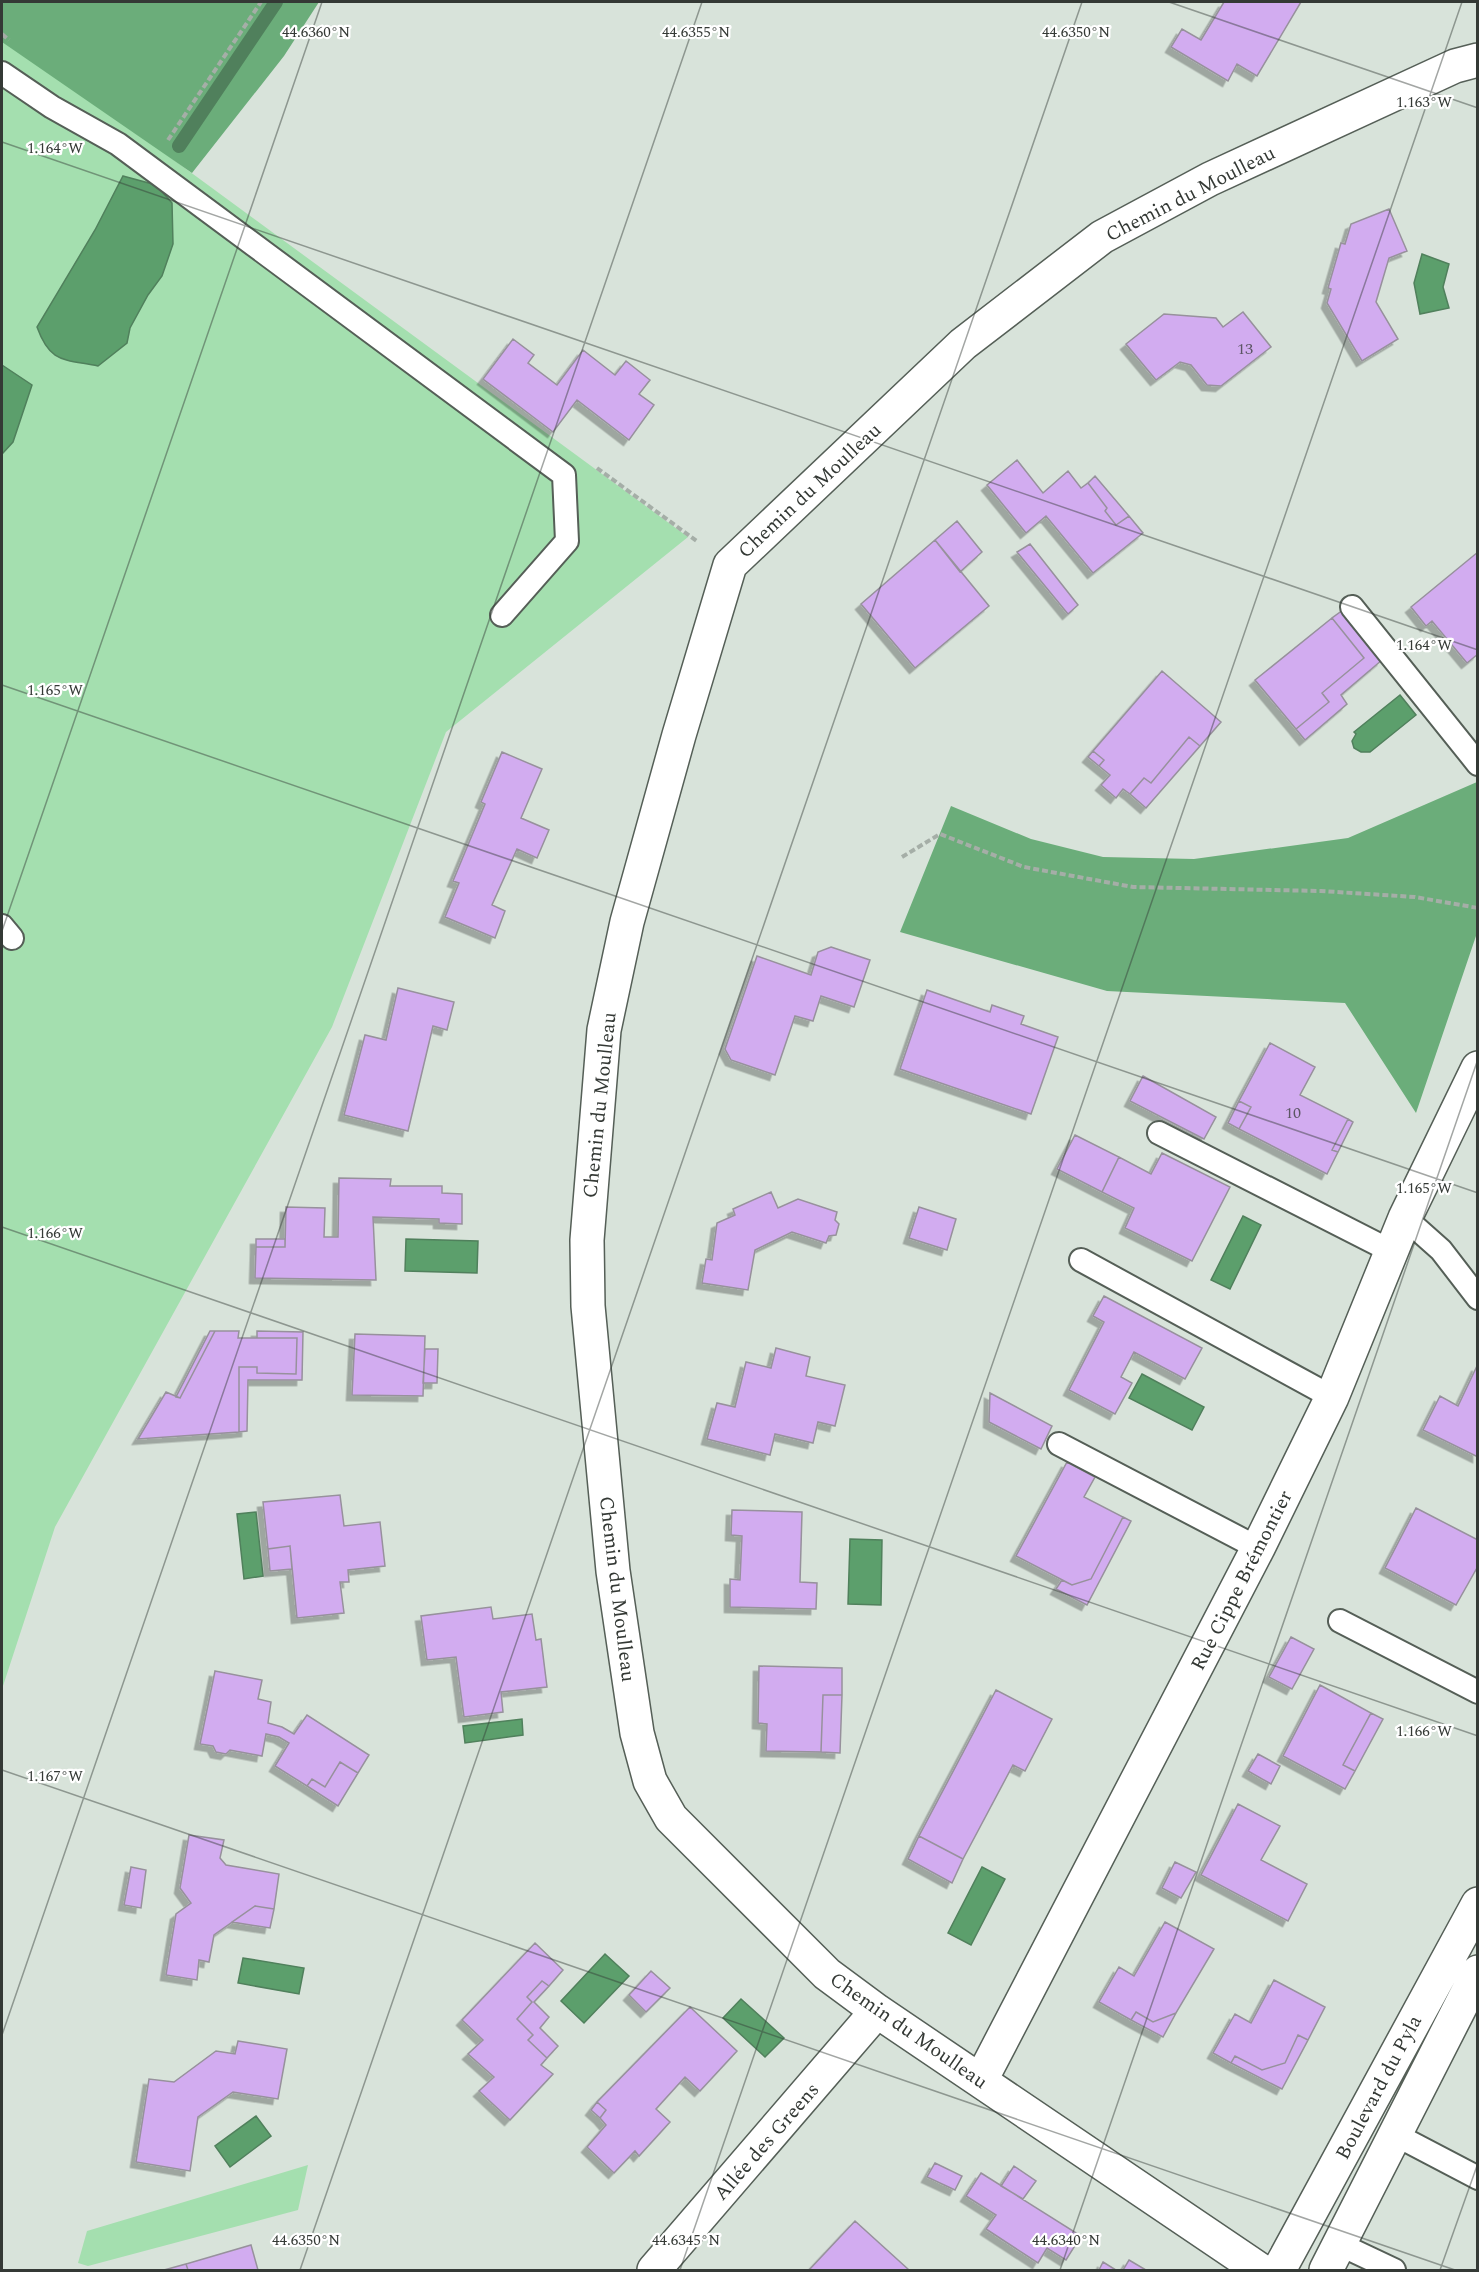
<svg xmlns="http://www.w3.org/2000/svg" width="1479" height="2272" viewBox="0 0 1479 2272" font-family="Spectral,serif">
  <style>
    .green { fill: #a4dfaf }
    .forest { fill: #6bad7a }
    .water { fill: #5c9f6c; stroke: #50805c; stroke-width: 1.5 }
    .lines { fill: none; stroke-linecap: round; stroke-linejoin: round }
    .stream { stroke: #50805c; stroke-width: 14 }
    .building { fill: #d2acf0; stroke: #97919c; stroke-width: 1.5; filter: url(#shadow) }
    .lane-casing { stroke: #555f57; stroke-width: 26 }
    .street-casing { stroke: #555f57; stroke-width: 36 }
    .secondary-casing { stroke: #555f57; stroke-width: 36 }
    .path { stroke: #a5aea7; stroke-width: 4; stroke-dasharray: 6 3; stroke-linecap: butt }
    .lane { stroke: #fff; stroke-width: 22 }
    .street { stroke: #fff; stroke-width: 33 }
    .secondary { stroke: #fff; stroke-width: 33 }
    .ticks { fill: none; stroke: #343935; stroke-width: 1.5; stroke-opacity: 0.45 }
    .labels { text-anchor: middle; stroke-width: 4.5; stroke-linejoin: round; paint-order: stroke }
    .number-label { font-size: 16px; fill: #5c5664 }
    .street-label { font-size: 20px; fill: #343935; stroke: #fff }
    .ticks-label { font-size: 15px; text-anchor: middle; fill: #343935; stroke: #fff; stroke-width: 4.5; stroke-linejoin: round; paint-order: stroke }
  </style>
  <defs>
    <filter id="shadow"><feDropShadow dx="-5.5" dy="5.5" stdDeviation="0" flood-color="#0004"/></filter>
  </defs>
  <rect width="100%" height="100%" fill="#d8e3da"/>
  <path class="green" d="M2 34 688 537 446 732 332 1027 55 1527 2 1689Z
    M308 2165 298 2210 88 2266 78 2263 87 2231Z"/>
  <path class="forest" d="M2 2H319L284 56 192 173 2 42Z
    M1477 782V933L1416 1113 1345 1003 1107 991 900 932 951 806 1031 839 1103 857 1194 859 1348 838Z"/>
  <path class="water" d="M123 176 156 185 172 203 173 244 162 276 148 295 130 328 127 343 98 366C63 359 50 363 37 327L95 230Z
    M1422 254 1449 264 1443 287 1449 308 1420 314 1414 283Z
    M2 365 32 385 13 442 2 454Z
    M1400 695 1416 715 1370 752H1361L1354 748 1352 741 1356 734 1354 732Z
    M1243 1216 1261 1225 1230 1289 1211 1280Z
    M406 1239 478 1241 477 1273 405 1271Z
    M1142 1374 1204 1407 1192 1430 1129 1398Z
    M256 1512 263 1576 244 1579 237 1514Z
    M850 1539 882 1540 881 1605 848 1604Z
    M522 1719 523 1735 465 1743 463 1726Z
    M982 1867 1005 1879 971 1945 948 1933Z
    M605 1954 629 1976 584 2023 561 2001Z
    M243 1958 304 1968 299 1994 238 1983Z
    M741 1999 784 2038 765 2057 723 2018Z
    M256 2116 271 2136 230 2167 215 2146Z"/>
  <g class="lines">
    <path class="stream" d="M179 146 276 2"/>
  </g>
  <path class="building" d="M1224 2H1301L1257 76 1237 64 1228 81 1171 47 1182 29 1201 40Z
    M1389 209 1407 251 1389 258 1376 302 1398 339 1362 361 1327 303 1331 289 1328 288 1341 243 1345 244 1351 224Z
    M1243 312 1271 347 1221 386 1207 385 1191 365 1180 362 1156 380 1126 344 1164 314 1216 318 1223 327Z
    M513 339 534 355 528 363 557 385 583 350 615 375 626 361 650 380 639 394 654 405 629 440 577 400 553 432 483 379Z
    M1017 460 1043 493 1068 471 1081 488 1088 483 1107 508 1105 511 1116 525 1129 516 1143 533 1093 573 1046 516 1026 533 987 485Z
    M1095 476 1129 516 1116 525 1105 511 1107 508 1088 483Z
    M957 521 982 552 960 572 935 540Z
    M935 540 989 606 915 668 861 604Z
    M1030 544 1078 605 1068 614 1017 552Z
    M1478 552V654L1467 663 1432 621 1426 626 1411 607Z
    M1343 610 1382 660 1341 695 1347 704 1305 740 1296 729 1329 702 1322 693 1364 658 1332 618Z
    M1332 618 1364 658 1322 693 1329 702 1296 729 1255 680Z
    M1162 671 1221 722 1200 746 1189 737 1151 783 1144 778 1130 794 1123 789 1116 798 1101 785 1110 775 1099 766 1104 760 1093 751Z
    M1189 737 1200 746 1146 808 1130 794 1144 778 1151 783Z
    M1093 751 1104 760 1099 766 1088 757Z
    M502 752 542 769 521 818 549 830 537 858 517 849 492 905 505 911 495 938 445 917 459 883 453 881 485 804 481 802Z
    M831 947 870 960 854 1007 821 996 813 1021 795 1016 775 1075 731 1060 725 1049 757 956 811 975 818 952Z
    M398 988 454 1002 447 1030 433 1026 408 1131 344 1115 365 1035 386 1040Z
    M927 990 990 1012 992 1005 1024 1016 1021 1024 1058 1037 1031 1114 900 1069Z
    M1270 1043 1315 1067 1300 1095 1348 1119 1332 1150 1338 1152 1327 1174 1239 1129 1251 1107 1239 1101Z
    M1143 1076 1216 1117 1204 1139 1130 1101Z
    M1239 1101 1251 1107 1239 1129 1228 1123Z
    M1348 1119 1353 1122 1338 1152 1332 1150Z
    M1075 1135 1119 1157 1102 1192 1057 1169Z
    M1162 1153 1230 1187 1192 1261 1125 1228 1134 1208 1102 1192 1119 1157 1151 1174Z
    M339 1178 391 1179 390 1186H442V1193L462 1194V1224L439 1223V1219L373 1217 376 1280 255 1278 256 1247H285L286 1207 325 1208 324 1237H338Z
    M771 1192 778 1208 798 1199 837 1212 835 1220 839 1224 836 1235 829 1236 826 1243 792 1232 755 1250 748 1290 702 1283 706 1259 712 1260 717 1223 735 1215 733 1209Z
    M919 1207 956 1219 947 1250 909 1238Z
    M256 1239H285V1247H256Z
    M1104 1296 1202 1348 1185 1379 1134 1352 1121 1377 1132 1383 1115 1414 1069 1390 1104 1322 1093 1316Z
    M210 1331H215L180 1398 176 1397Z
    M215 1331H239L238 1338H297L296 1374 257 1373V1367H239V1432L138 1439 166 1392 180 1398Z
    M257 1331 303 1332 302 1380H248L247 1431 239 1432V1367H257V1373L296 1374 297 1338H257Z
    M355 1334 425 1336 423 1396 352 1395Z
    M776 1348 810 1357 806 1376 845 1385 835 1426 818 1422 813 1443 775 1434 770 1455 707 1439 717 1403 735 1407 746 1362 771 1368Z
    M425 1349H438L437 1383H423Z
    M1477 1366H1478V1457L1423 1430 1440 1396 1458 1406Z
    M990 1393 1052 1426 1041 1449 989 1422Z
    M1067 1462 1095 1477 1084 1497 1123 1517 1091 1579 1072 1585 1016 1556Z
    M340 1495 344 1526 380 1522 385 1566 348 1570 349 1582H340L344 1613 297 1618 290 1546 268 1549 263 1502Z
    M1416 1508 1478 1540V1566L1456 1605 1385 1568Z
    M732 1510 802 1512 800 1582 817 1583 816 1609 730 1607V1579L740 1580 742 1536 731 1535Z
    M1123 1517 1131 1521 1087 1605 1056 1589 1062 1580 1072 1585 1091 1579Z
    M290 1546 292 1569 270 1571 268 1549Z
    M491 1607 493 1619 532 1614 536 1640 541 1639 547 1687 501 1692 503 1712 464 1717 456 1657 427 1660 421 1616Z
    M1291 1637 1314 1649 1292 1689 1269 1677Z
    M759 1666 842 1668V1695H823L821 1752 766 1751 767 1724 758 1723Z
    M215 1671 262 1680 258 1699 271 1702 268 1723 282 1727 294 1734 307 1715 369 1755 358 1773 340 1762 325 1787 312 1779 307 1786 275 1766 289 1743 279 1737 266 1734 262 1756 230 1750 226 1754 216 1752 213 1746 200 1744Z
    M1320 1685 1371 1713 1343 1765 1355 1771 1345 1789 1283 1756Z
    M996 1690 1052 1719 1025 1771 1013 1765 963 1859 919 1836Z
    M823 1695H842L840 1753 821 1752Z
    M1371 1713 1383 1719 1355 1771 1343 1765Z
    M1258 1754 1280 1766 1271 1784 1248 1771Z
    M340 1762 358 1773 338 1806 307 1786 312 1779 325 1787Z
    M1238 1804 1280 1826 1261 1860 1307 1884 1288 1921 1201 1875Z
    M189 1835 224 1840 220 1858 226 1865 279 1874 274 1909 255 1906 214 1935 209 1962 199 1960 197 1980 166 1975 176 1914 191 1903 180 1888Z
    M919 1836 963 1859 952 1883 908 1859Z
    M1175 1862 1196 1872 1181 1898 1162 1888Z
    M131 1867 146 1870 141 1908 124 1905Z
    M255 1906 274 1909 270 1928 232 1922Z
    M1165 1922 1214 1949 1176 2013 1153 2022 1136 2012 1131 2020 1099 2002 1119 1967 1134 1976Z
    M535 1943 563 1970 549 1986 542 1981 527 1997 532 2002 517 2019 533 2035 528 2040 547 2058 541 2065 553 2074 510 2120 479 2091 494 2077 468 2054 483 2040 462 2020Z
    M651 1971 670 1988 646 2012 629 1995Z
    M1274 1980 1325 2007 1308 2040 1298 2035 1285 2063 1262 2070 1235 2056 1231 2063 1213 2053 1235 2014 1251 2023Z
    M542 1981 549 1986 534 2002 549 2017 540 2028 558 2046 547 2058 528 2040 533 2035 517 2019 532 2002 527 1997Z
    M690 2007 737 2051 700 2091 685 2077 656 2109 670 2122 639 2156 635 2151 614 2173 587 2147 606 2125 600 2118 606 2110 597 2102Z
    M1136 2012 1153 2022 1176 2013 1163 2037 1131 2020Z
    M1298 2035 1308 2040 1282 2089 1231 2063 1235 2056 1262 2070 1285 2063Z
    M238 2041 287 2049 278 2099 233 2092 198 2117 190 2171 136 2162 149 2079 174 2082 216 2051 235 2054Z
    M597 2102 606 2110 600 2118 591 2110Z
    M935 2163 962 2176 955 2190 927 2177Z
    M1014 2166 1036 2181 1023 2199 1001 2186Z
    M981 2173 1081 2236 1066 2260 1047 2248 1038 2263 986 2229 996 2215 966 2196Z
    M855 2221 909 2270H809Z
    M251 2245 258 2270H188L186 2264Z
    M1129 2260 1146 2270H1123Z
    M1103 2262 1116 2270H1099Z
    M186 2264 188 2270H164Z"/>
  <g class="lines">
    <defs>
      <path id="lane" d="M2 73 52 107 118 144 564 475 567 541 502 615
        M1352 607 1478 764
        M2 926 12 938
        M1159 1133 1391 1251
        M1405 1218 1441 1250 1478 1298
        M1081 1260 1332 1397
        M1059 1444 1258 1548
        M1340 1621 1478 1692
        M1396 2135 1478 2178
        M1339 2244 1394 2270"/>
      <path id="street" d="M981 2080 1258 1548 1332 1397 1405 1218 1478 1068
        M654 2270 877 2011
        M1260 2270 877 2011 827 1974 671 1818 650 1781 637 1733 613 1571 588 1306 587 1240 604 1030 627 922 679 735 730 565 963 344 1102 237 1210 179 1455 66 1478 60"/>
      <path id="secondary" d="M1279 2270 1478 1904
        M1326 2270 1478 1972"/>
    </defs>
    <use href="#lane" class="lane-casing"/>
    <use href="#street" class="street-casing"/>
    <use href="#secondary" class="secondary-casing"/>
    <path class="path" d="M2 34 9 40
      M168 140 261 2
      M597 468 698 542
      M902 857 940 834 1024 867 1133 887 1321 891 1415 897 1478 908"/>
    <use href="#lane" class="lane"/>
    <use href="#street" class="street"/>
    <use href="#secondary" class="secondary"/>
  </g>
  <path class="ticks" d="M1169 2 1478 108M2 142 1478 650M2 685 1478 1193M2 931 322 2M2 1227 1478 1736M2 1770 1455 2270M2 2035 702 2M300 2270 1082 2M680 2270 1462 2M1060 2270 1478 1059M1440 2270 1478 2163"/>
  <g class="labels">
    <g class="number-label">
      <text x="1245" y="354">13</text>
      <text x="1293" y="1118">10</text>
    </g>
    <g class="street-label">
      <text transform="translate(1190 193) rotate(-27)" y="7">Chemin du Moulleau</text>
      <text transform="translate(809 490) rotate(-43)" y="7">Chemin du Moulleau</text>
      <text transform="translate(599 1105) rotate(-84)" y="7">Chemin du Moulleau</text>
      <text transform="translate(1241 1580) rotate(-63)" y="7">Rue Cippe Brémontier</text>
      <text transform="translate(618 1589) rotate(83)" y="7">Chemin du Moulleau</text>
      <text transform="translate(909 2030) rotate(35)" y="7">Chemin du Moulleau</text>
      <text transform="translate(1378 2087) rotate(-62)" y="7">Boulevard du Pyla</text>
      <text transform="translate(766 2141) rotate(-49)" y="7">Allée des Greens</text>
    </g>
  </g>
  <g class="ticks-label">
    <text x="316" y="37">44.6360°N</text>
    <text x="696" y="37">44.6355°N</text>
    <text x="1076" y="37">44.6350°N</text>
    <text x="1424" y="107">1.163°W</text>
    <text x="55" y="153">1.164°W</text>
    <text x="1424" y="650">1.164°W</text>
    <text x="55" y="695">1.165°W</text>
    <text x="1424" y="1193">1.165°W</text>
    <text x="55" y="1238">1.166°W</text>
    <text x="1424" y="1736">1.166°W</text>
    <text x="55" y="1781">1.167°W</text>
    <text x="306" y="2245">44.6350°N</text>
    <text x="686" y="2245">44.6345°N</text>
    <text x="1066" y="2245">44.6340°N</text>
  </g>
  <rect width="1479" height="2272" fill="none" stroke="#343935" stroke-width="6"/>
</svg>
